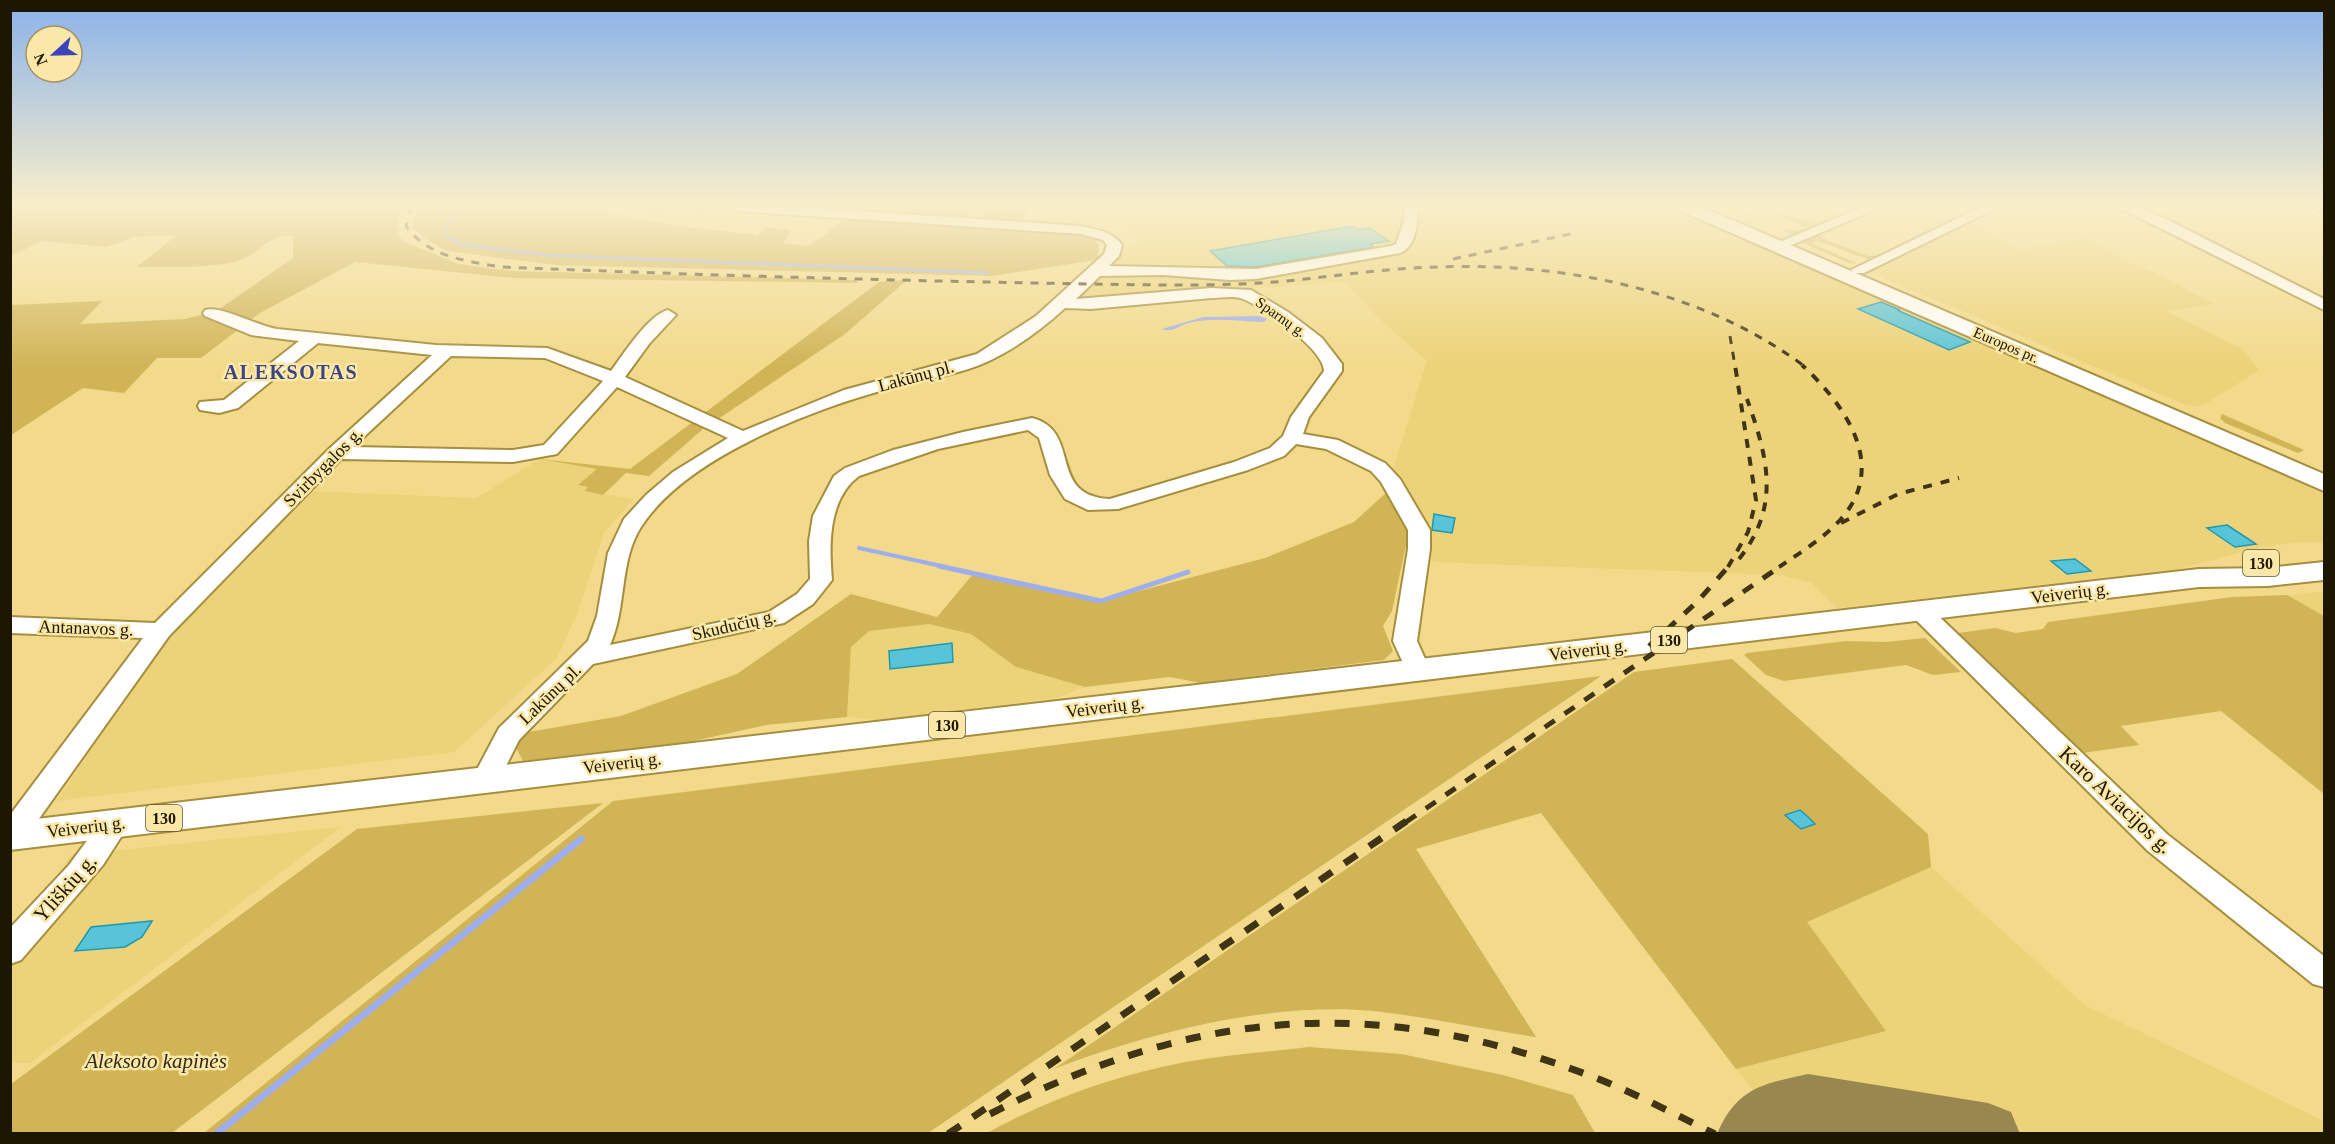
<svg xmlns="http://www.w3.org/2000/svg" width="2335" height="1144" viewBox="0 0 2335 1144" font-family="Georgia,serif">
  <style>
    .built { fill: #ecd278 }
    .green { fill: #d0b455 }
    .water { fill: #9eaeec }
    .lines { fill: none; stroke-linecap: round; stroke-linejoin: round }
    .stream-far3 { stroke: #9eaeec; stroke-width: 3 }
    .stream-far2 { stroke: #9eaeec; stroke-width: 4 }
    .stream-far1 { stroke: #9eaeec; stroke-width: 5 }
    .stream { stroke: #9eaeec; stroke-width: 7 }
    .taxiway { fill: #988850; fill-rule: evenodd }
    .building { fill: #57c4da; stroke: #2099af; stroke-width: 1.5 }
    .minor-casing { stroke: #a58e3e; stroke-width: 4 }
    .major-casing { stroke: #a58e3e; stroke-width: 4 }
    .minor { fill: #fff; fill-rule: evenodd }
    .major { fill: #fff; fill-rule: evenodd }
    .rail-far3 { stroke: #3f3516; stroke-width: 3; stroke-dasharray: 8 8; stroke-linecap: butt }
    .rail-far2 { stroke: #3f3516; stroke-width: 4; stroke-dasharray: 9 9; stroke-linecap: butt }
    .rail-far1 { stroke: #3f3516; stroke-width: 5; stroke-dasharray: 12 12; stroke-linecap: butt }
    .rail { stroke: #3f3516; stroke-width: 7; stroke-dasharray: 15 15; stroke-linecap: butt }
    .labels { text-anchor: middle; stroke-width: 5; stroke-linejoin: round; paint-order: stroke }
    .far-street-label { font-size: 15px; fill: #1d1600; stroke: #fbe8a9 }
    .shield { fill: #fbe8a9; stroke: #605533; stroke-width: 1.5 }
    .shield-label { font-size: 16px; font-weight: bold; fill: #1d1600 }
    .street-label { font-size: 18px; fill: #1d1600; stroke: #fbe8a9 }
    .far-district-label { font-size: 20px; font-weight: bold; letter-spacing: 1.5px; fill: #3a4581; stroke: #fbe8a9 }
    .near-street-label { font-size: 21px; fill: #1d1600; stroke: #fbe8a9 }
    .near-park-label { font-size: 21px; font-style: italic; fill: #302914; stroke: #fbe8a9 }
  </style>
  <rect width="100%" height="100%" fill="#f2da8a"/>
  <path class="built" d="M1112 207H1681L2324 486V543L2303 542 2261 547 2178 569 1837 608 1812 583 1782 575 1433 562 1393 469 1427 361 1383 322 1344 282 1072 302 1121 254 1123 247 1142 240Z
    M1971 222 2019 250 2085 238 2163 277 2214 304 2165 311 2241 348 2259 370 2202 406H2188L1869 272Z
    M540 459 598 469 579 485 589 487 586 491 634 499 604 533 578 612 557 658 454 752 56 801 178 625 310 491 476 498Z
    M2324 591V616L2287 596Z
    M929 624 971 634 1016 667 1085 687 1056 698 877 720 847 717 851 647 869 631Z
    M341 827 30 1063H11V937L48 893 71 855Z
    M1931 867 2085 1005 2324 1121V1133H1787L1736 1069 1885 1031 1806 922Z"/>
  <path class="green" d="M11 207H404C399 219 393 231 403 241L459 264 512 271 856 280 858 283 513 278 355 262 260 313 201 358H157L124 393 83 388 11 435V305L102 301 80 324 186 319 218 310 293 258V236C265 235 263 252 240 260 216 269 165 266 137 267L177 235 134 237 107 247 42 241 11 256Z
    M417 207H604L599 210C651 224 704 229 757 235L765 227 791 230 783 243 808 246 848 218 1082 233C1097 239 1103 244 1096 260L992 276 555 265 447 251 427 240 413 228Z
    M626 207H719L722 208 702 216 689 210 655 216Z
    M757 207H981L962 220Z
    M992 207H1032L1020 224 978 220Z
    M1763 208 1821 226 1796 236 1742 212 1754 213C1766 226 1788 235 1807 228L1774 214 1752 210Z
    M1815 235 1824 236 1821 238 1868 256H1878L1867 259 1818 241 1811 243 1858 264 1849 263 1801 242Z
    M1858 276 1865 277 2178 411H2171Z
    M907 280 845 334 703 429 649 476 626 473 603 495 585 491 588 487 578 485 597 469 540 459 630 469 879 282Z
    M2222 414 2304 450 2298 453 2225 423 2220 418Z
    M1387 492 1407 526 1408 536 1392 611 1383 626 1393 651 1384 660 1201 683 1170 677 1085 687 1016 667 971 634 929 624 869 631 851 647 847 717 766 725 689 742 523 761 514 744 523 733 621 716 737 674 851 594 937 617 974 573 1101 601 1265 558 1354 522Z
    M2287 595 2324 616V794L2221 711 2121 726 2139 745 2075 754 1963 645 1958 633 1995 628 2016 633 2043 629 2048 622 2232 597Z
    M1925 638 1961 672 1933 675 1906 665 1784 681 1766 675 1744 655 1747 653 1846 641 1886 642Z
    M1732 659 1928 834 1931 867 1807 922 1886 1031 1736 1069 1541 813 1416 849 1536 1037C1482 1029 1428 1017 1374 1011 1273 1001 1147 1033 1054 1069L1634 672Z
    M1601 676 928 1133H204L613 801Z
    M603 803 172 1133H11V1084L357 829Z
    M1309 1047 1401 1054 1503 1075 1573 1095 1595 1133H987C1049 1099 1116 1075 1186 1062 1226 1055 1268 1052 1309 1047Z"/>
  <path class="water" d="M1259 316 1267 319 1264 322C1239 321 1212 317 1188 323 1179 326 1171 333 1162 329L1203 317Z"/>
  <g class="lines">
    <path class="stream-far3" d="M464 207 445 226 444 235 460 244 545 255 988 273"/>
    <path class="stream-far2" d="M859 548 946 567"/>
    <path class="stream-far1" d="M939 566 1101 601 1188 572"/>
    <path class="stream" d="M216 1134 581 839"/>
    <path class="taxiway" d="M1808 1074 1988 1103 2011 1112 2020 1134H1717C1737 1088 1762 1084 1808 1074Z"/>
  </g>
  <path class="building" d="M1353 226 1358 230 1370 228 1389 241 1370 244 1374 247 1256 267 1227 266 1210 251Z
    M1881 302 1900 310H1897L1970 342 1949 350 1858 309Z
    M1434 514 1455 518 1452 533 1432 530Z
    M2227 525 2256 544 2235 547 2207 528Z
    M2075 559 2091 571 2067 574 2051 561Z
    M952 643 953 662 890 669 889 651Z
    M1800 810 1808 817 1815 824 1801 829 1785 815Z
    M152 921 142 937 125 947 75 951 91 927Z"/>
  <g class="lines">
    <defs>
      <path id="minor" d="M729 207H800L1081 226C1098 230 1112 231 1122 245L1119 256 1109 266 1256 269 1391 246 1396 244 1404 221V207H1418C1418 222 1416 247 1400 253L1256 279 1230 280 1163 275 1100 276 1076 299 1211 288 1251 290 1288 312 1322 338 1342 364V371L1309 417 1303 434 1338 440 1385 463 1400 479 1430 530V549L1417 641 1430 670 1427 676 1418 678 1409 676 1393 641 1408 549V530L1381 482 1371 471 1326 449 1296 444 1284 456 1248 470 1118 509 1088 510 1065 499 1050 475 1039 438 1028 430 938 449 859 476C828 499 829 545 832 580L813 604 784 623 593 664 519 740 496 786 486 789 476 786 472 779 499 728 588 641 597 616 608 553 624 519 646 495 673 472 728 438 617 387 557 454 513 462 341 459 169 636 21 844 10 847V815L143 638 10 633V617L155 623 329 449 432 355 318 343 238 408 219 413 200 410 198 406 200 402 224 400 299 341 251 335 205 316 203 313 205 310C221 305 257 326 277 329L436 345 547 348 611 371C623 355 648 315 668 310L676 315 649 344 625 377 743 431 844 390 977 354 1036 316 1104 254 1107 245 1103 240 1081 234 736 211ZM1211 298C1220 298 1235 295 1243 299 1263 307 1324 349 1324 371L1291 417 1283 436 1270 448 1234 462 1110 499C1046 496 1083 431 1032 418L963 432 893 450 845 468 834 476 813 516 809 541 810 579 797 594 769 612 610 645C627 607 619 561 641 527 686 457 813 409 891 388 924 379 960 375 991 360 1018 347 1043 328 1065 308L1091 309ZM451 356 545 358 603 381 544 445 513 450 353 447Z
        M1862 207H1882L1794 244 1789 245 1782 241Z
        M1981 207H1999L1864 273H1854L1851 270Z
        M2118 207H2137L2166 219 2324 299V310Z
        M2312 207H2324V213Z
        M1920 604 1928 606 2168 835 2324 956V987L2313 984 2148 851 1912 616 1908 611 1912 606Z
        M116 812 126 815 130 823 103 865 21 960 10 964V928L69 865 106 815Z"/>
      <path id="major" d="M1678 207H1702L2324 474V491L1681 211Z
        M2324 562V580L2268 586 2199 587 10 850V822L2199 569 2268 568Z"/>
    </defs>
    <use href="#minor" class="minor-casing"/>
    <use href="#major" class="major-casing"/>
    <use href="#minor" class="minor"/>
    <use href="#major" class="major"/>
    <path class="rail-far3" d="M411 207 406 226C428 257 466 261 501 267 720 276 940 282 1160 285 1202 285 1244 285 1286 281 1337 276 1387 268 1438 267 1564 262 1702 290 1804 366
      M1453 259 1575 233
      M1730 336 1735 366"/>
    <path class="rail-far2" d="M1841 523 1898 494 1959 478
      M1739 559C1781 506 1768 458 1747 399
      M1728 567 1748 532 1756 500 1735 365
      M1779 567C1800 553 1824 538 1841 519 1889 465 1844 404 1802 365"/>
    <path class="rail-far1" d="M1649 646 1697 602 1729 566
      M1406 822 1781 566"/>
    <path class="rail" d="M990 1114C1197 1008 1378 993 1596 1078 1637 1094 1676 1115 1715 1134
      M948 1134 1408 820"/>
  </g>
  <linearGradient id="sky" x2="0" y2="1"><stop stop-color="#8ab2ea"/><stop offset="0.56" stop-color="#f9eeca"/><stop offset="1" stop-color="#f9eeca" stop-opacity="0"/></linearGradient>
  <rect width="2335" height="367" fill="url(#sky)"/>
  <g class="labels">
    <g class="far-street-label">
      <text transform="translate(1281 317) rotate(35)" y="5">Sparnų g.</text>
      <text transform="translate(2006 345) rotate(23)" y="5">Europos pr.</text>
    </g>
    <g class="shield">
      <rect x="2243" y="550" width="36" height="26" rx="4.5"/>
      <rect x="1651" y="627" width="36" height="26" rx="4.5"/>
      <rect x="929" y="712" width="36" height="26" rx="4.5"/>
      <rect x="146" y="805" width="36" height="26" rx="4.5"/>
    </g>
    <g class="shield-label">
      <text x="2261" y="569">130</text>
      <text x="1669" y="646">130</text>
      <text x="947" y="731">130</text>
      <text x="164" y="824">130</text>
    </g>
    <g class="street-label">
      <text transform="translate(916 376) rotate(-15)" y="6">Lakūnų pl.</text>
      <text transform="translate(323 467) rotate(-45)" y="6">Svirbygalos g.</text>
      <text transform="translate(2070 593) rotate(-7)" y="6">Veiverių g.</text>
      <text transform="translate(734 625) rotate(-13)" y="6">Skudučių g.</text>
      <text transform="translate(86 628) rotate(2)" y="6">Antanavos g.</text>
      <text transform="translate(1588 650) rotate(-7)" y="6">Veiverių g.</text>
      <text transform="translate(550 694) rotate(-44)" y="6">Lakūnų pl.</text>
      <text transform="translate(1105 707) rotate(-7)" y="6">Veiverių g.</text>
      <text transform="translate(622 763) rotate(-7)" y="6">Veiverių g.</text>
      <text transform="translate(86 827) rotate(-7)" y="6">Veiverių g.</text>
    </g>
    <g class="far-district-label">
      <text x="291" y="379">ALEKSOTAS</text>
    </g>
    <g class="near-street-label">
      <text transform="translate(2116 800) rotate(43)" y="7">Karo Aviacijos g.</text>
      <text transform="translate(65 888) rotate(-48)" y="7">Yliškių g.</text>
    </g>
    <g class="near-park-label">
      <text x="156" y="1068">Aleksoto kapinės</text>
    </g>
  </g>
  <rect width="2335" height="1144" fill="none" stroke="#1d1600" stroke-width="24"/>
  <g transform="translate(54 54) rotate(248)"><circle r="28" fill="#fbe8a9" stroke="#a29465" stroke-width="1.5"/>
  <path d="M0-4.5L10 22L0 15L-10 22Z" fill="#3b44b8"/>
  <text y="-9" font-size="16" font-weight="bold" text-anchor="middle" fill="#1d1600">N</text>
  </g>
</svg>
